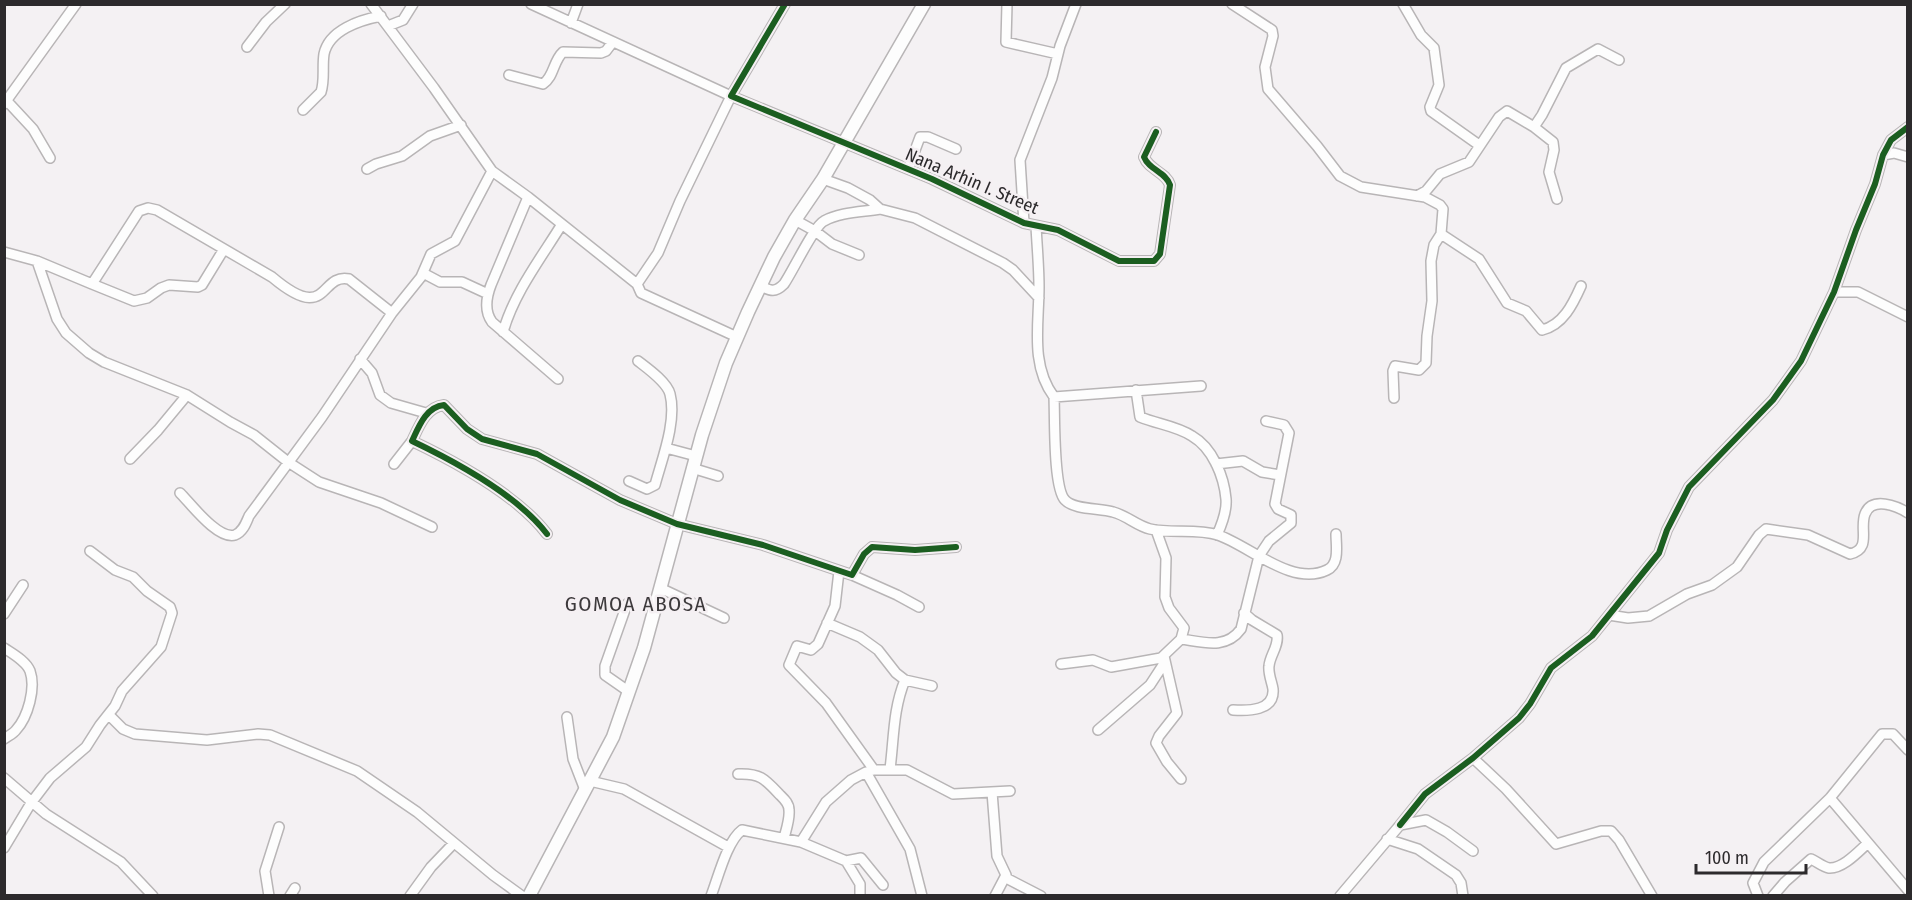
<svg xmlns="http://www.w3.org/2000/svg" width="1912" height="900" viewBox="0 0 1912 900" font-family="'Fira Sans Condensed',sans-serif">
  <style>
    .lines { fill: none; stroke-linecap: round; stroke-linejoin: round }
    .minor-casing { stroke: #b8b5b6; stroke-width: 12 }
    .major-casing { stroke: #b8b5b6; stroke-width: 15 }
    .minor { stroke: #fdfdfd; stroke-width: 9 }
    .major { stroke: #fdfdfd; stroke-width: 12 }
    .cycleway-casing { stroke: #f5f0f3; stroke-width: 10 }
    .cycleway { stroke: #1b5e20; stroke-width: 6 }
    .labels { text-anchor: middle; stroke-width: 5; stroke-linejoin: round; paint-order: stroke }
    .street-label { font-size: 18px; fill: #2c2a2c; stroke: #f5f0f3 }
    .quarter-label { font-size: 21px; letter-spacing: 1.5px; fill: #3d3a3c; stroke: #f5f0f3 }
  </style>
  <rect width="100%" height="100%" fill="#f4f1f3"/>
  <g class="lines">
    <defs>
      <path id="minor" d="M371 4 434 88 492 171 528 197 637 284 641 293 737 337
        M531 4 731 96 680 201 658 253 637 284
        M785 4 731 96 932 179 1024 223 1058 230 1119 261H1154L1160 254 1170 185C1166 172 1149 170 1144 157L1156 132
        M1007 4 1006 42 1058 54
        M1232 4 1272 30 1273 36 1265 67 1268 89 1317 146 1340 176 1361 187 1425 197 1440 205 1443 209 1441 234 1434 245 1431 261 1432 301 1427 336 1426 363 1419 370 1395 366 1393 371 1394 398
        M1403 4 1421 35 1434 48 1439 85 1430 107 1431 111 1479 145
        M571 23 578 4
        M388 26 403 20 413 4
        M247 47 266 22 285 4
        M509 75 543 84C554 77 553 61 563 52L601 53 606 51 612 43
        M7 101 33 129 50 158
        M4 104 76 4
        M303 110 321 92C325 80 322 67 324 54 329 30 360 20 381 16
        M1534 127 1542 115 1566 68 1598 49 1619 60
        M1883 155 1894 153 1908 157
        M367 169 376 164 402 156 430 136 461 125
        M908 169 920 137H928L956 149
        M823 179 848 188 870 200 880 209 915 218 1003 263 1013 270 1039 298
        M1417 196 1426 191 1440 174 1469 162 1499 117 1507 111 1534 127 1553 142 1554 150 1549 172 1557 199
        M528 197 491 285C486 298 484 311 492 322L558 379
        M795 220 815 231 832 244 859 255
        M1024 223 1020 160 1052 78 1060 46 1076 4
        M1036 226C1037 246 1039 267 1039 287 1039 324 1030 365 1054 397L1201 386
        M1441 234 1479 259 1507 303 1526 311 1542 330C1563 325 1573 304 1581 286
        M4 252 37 261 92 284 139 211 148 208 157 210 272 277C329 325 319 273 349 279L392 313
        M37 261 57 319 66 333 89 353 104 362 187 395 230 422 254 435 288 462 319 482 381 503 432 527
        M423 273 440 282H462L488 294
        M92 284 134 301 147 298 161 288 169 285 198 287 202 285 224 249
        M760 286C771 291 775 293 784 284 793 271 814 226 824 221 840 212 862 212 880 209
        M1834 292H1858L1908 317
        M503 332C514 293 541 258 562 224
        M360 359 372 373 380 395 391 403 426 413
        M1136 390 1140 417C1157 424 1177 426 1192 436 1213 448 1224 477 1226 499 1227 511 1222 524 1217 535
        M1054 397C1055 417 1053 488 1065 500 1074 510 1101 508 1113 512 1126 515 1137 526 1150 529 1172 534 1196 528 1218 535 1250 546 1292 587 1327 570 1340 564 1336 546 1336 534
        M666 448 696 456
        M130 459 158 430 187 395
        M394 464 412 441
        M1216 464 1243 461 1262 472 1280 475
        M692 468 718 476
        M629 481 647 489 655 485C662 459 677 421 670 394 667 382 647 368 638 361
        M180 493C191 504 218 540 235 535 243 532 246 523 249 516L322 417 392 313 421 277 431 254 455 241 492 171
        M547 534C518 496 456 462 412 441 419 426 426 407 444 405L467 429 482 439 537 454 620 500 677 524 763 545 852 575 864 554 872 547 915 550 956 547
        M839 571 835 606 818 644 811 650 797 646 789 665 826 703 874 770
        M852 575 897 595 919 607
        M660 588 724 618
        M627 604 605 666V675L628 691
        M4 614 23 585
        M1609 615 1628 618 1649 616 1687 594 1712 585 1737 567 1759 535 1766 529 1808 535 1850 554C1872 549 1859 529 1865 514 1872 496 1897 506 1908 513
        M827 623 860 637 878 650 896 673 905 680 932 686
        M1181 639C1203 642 1226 650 1241 629L1259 556 1269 541 1291 523V515L1278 509 1275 504 1289 433 1284 425 1266 421
        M4 648C13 654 26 661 30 671 36 688 28 717 16 730 13 734 8 736 4 739
        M1164 656 1177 713 1159 736 1156 743 1167 762 1181 779
        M1061 664 1093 660 1111 667 1161 658 1181 639 1184 628 1169 608 1165 597 1166 558 1156 530
        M1233 710C1248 711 1275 711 1273 689 1272 682 1268 674 1269 666 1270 655 1279 646 1277 635L1252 620 1244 613
        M109 715 123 729 135 734 207 740 258 734 270 735 357 771 417 812 493 875 522 896
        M567 717 573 759 585 790
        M1098 730 1150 685 1165 662
        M1473 758 1506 789 1556 844 1601 831H1611L1619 840 1652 896
        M890 769C894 738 893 709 905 680
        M866 772 910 849 922 896
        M738 774C760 773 765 779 779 794 784 799 789 803 789 810 790 819 786 830 784 838
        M4 778 46 814 121 862 153 896
        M590 781 624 789 728 847
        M992 792 997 856 1006 875 995 896
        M1830 798 1908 890
        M1400 825 1425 794 1473 758 1519 718 1530 704 1551 668 1592 636 1659 553 1667 530 1689 487 1773 400 1801 361 1834 292 1856 230 1875 184 1883 155 1891 140 1908 127
        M1387 839 1418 849 1456 875 1461 883 1463 896
        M801 842 826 802 851 780 866 772 874 770H907L953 794 1010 791
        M4 848 31 803 50 778 86 747 100 725 115 706 122 691 161 647 172 613 170 607 147 591 133 577 115 570 90 551
        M846 861 860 884V896
        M1006 878 1041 896
        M269 896 265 871 279 827
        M290 896 295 888
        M410 896 431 867 454 843
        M711 896C718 878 727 841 742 830L801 842 846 861 861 858 883 885
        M1340 896 1400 825 1426 820 1447 832 1473 851
        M1758 896 1753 883 1764 862 1830 798 1882 734H1893L1908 750
        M1773 896 1785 882 1811 859C1816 861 1823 867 1829 868 1843 869 1859 851 1868 843"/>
      <path id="major" d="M529 896 613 737 644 648 702 435 726 363 748 312 774 257 795 220 823 179 924 4"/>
    </defs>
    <use href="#minor" class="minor-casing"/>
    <use href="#major" class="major-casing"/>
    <use href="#minor" class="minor"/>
    <use href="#major" class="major"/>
    <defs>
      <path id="cycleway" d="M785 4 731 96 932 179 1024 223 1058 230 1119 261H1154L1160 254 1170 185C1166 172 1149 170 1144 157L1156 132
        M547 534C518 496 456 462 412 441 419 426 426 407 444 405L467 429 482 439 537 454 620 500 677 524 763 545 852 575 864 554 872 547 915 550 956 547
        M1400 825 1425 794 1473 758 1519 718 1530 704 1551 668 1592 636 1659 553 1667 530 1689 487 1773 400 1801 361 1834 292 1856 230 1875 184 1883 155 1891 140 1908 127"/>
    </defs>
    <use href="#cycleway" class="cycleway-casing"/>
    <use href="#cycleway" class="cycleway"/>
  </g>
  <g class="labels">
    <g class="street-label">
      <text transform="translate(972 181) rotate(23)" y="6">Nana Arhin I. Street</text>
    </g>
    <g class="quarter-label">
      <text x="636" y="611">GOMOA ABOSA</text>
    </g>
  </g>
  <rect width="1912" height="900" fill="none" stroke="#2c2a2c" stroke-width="12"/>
  <path d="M1696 864v9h110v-9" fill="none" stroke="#2c2a2c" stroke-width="3"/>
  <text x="1705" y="864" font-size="18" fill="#2c2a2c" stroke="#f5f0f3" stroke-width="4.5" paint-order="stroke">100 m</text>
</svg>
